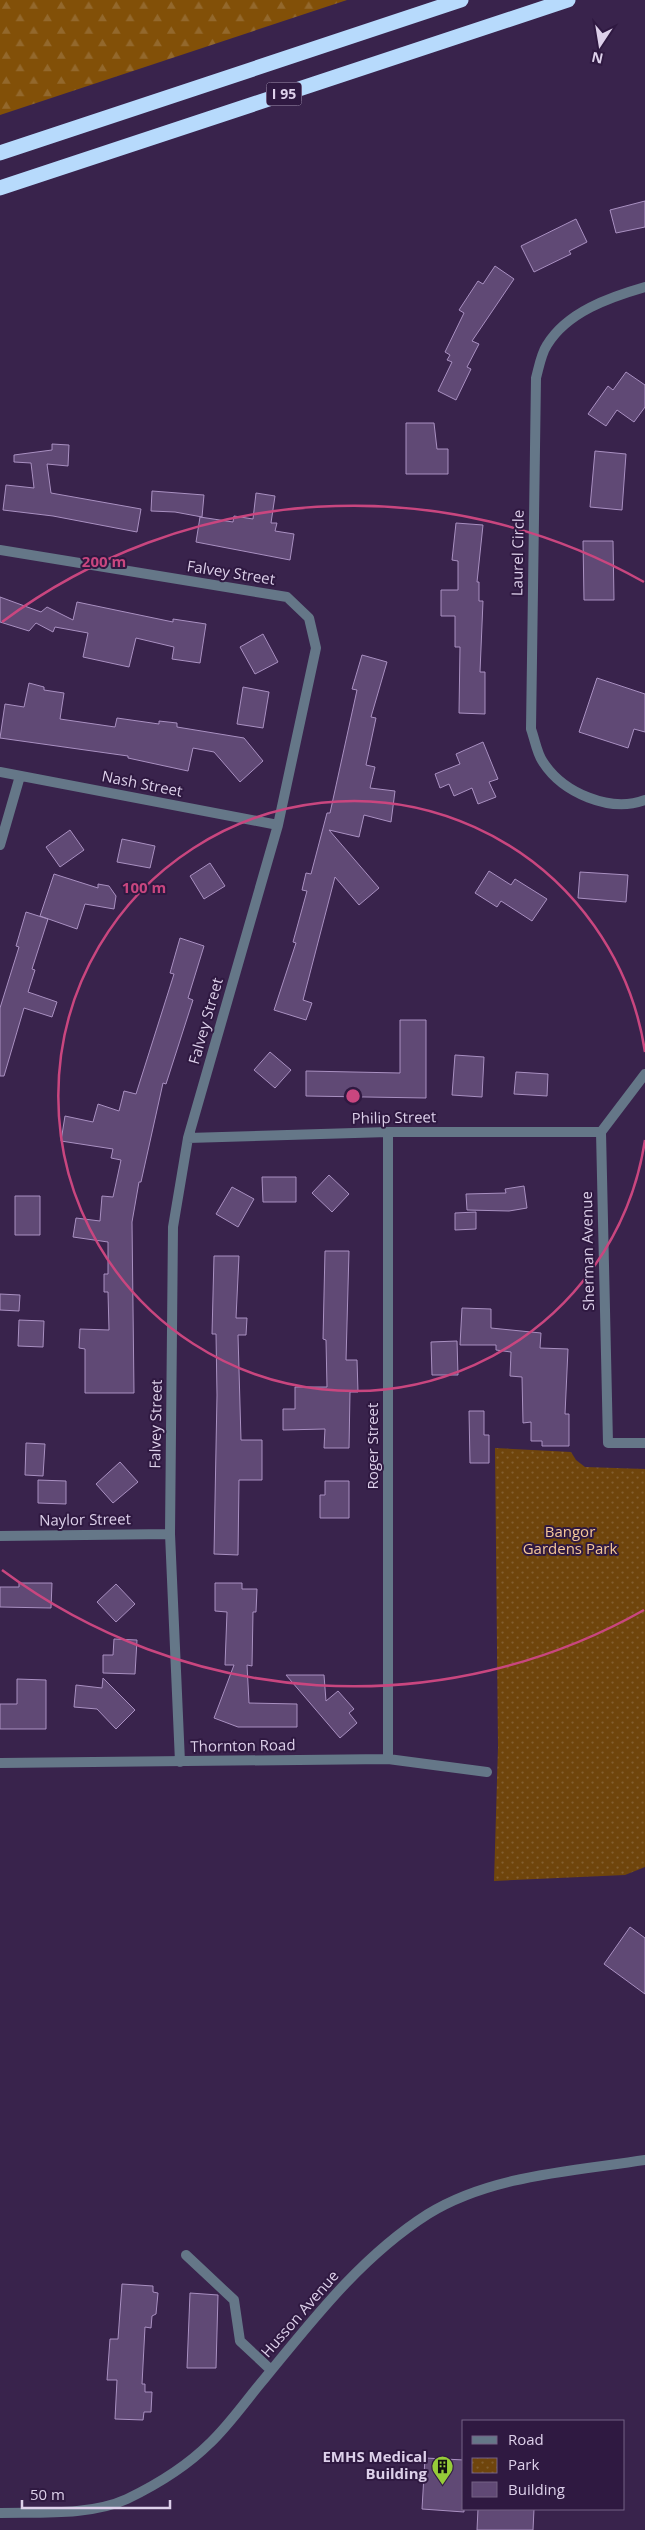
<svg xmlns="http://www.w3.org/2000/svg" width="645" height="2530" viewBox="0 0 645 2530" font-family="'Open Sans',sans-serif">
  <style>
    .forest { fill: url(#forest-firs) }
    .park { fill: url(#park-dots) }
    .building { fill: #604975; stroke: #a990c1 }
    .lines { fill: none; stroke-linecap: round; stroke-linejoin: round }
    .minor { stroke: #657788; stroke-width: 10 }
    .motorway { stroke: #b7dafc; stroke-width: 15 }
    .ring { fill: none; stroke: #c9467f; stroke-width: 2.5 }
    .labels { text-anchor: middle; stroke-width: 4; stroke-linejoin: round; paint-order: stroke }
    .shield { fill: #2f1941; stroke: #a999b7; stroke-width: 1 }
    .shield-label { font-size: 14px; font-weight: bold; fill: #ddd0ea }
    .street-label { font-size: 15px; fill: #ddd0ea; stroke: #2f1941 }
    .park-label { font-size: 15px; fill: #f5c899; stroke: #2f1941 }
    .poi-label { font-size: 15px; font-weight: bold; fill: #ddd0ea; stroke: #2f1941; text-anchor: end }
    .centre { fill: #c9467f; stroke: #2f1941; stroke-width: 2.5 }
    .ring-label { font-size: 15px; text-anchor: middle; font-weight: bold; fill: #c9467f; stroke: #2f1941; stroke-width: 4; stroke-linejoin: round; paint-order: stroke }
  </style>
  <defs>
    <pattern id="forest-firs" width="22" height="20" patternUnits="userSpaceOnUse" patternTransform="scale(1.25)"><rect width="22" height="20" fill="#825008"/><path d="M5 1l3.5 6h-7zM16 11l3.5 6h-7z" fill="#93682c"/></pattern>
    <pattern id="park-dots" width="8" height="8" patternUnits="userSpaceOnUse" patternTransform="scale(1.25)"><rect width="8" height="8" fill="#6f450c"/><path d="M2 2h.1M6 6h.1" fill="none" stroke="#835f30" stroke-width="1.8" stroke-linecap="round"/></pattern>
  </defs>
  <rect width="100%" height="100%" fill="#39234c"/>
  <path class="forest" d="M0 0H347L0 115Z"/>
  <path class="park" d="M495 1448 571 1452 576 1460 585 1467 645 1469V1867L625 1875 494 1881 498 1747Z"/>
  <path class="building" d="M645 201V227L616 233 610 210Z
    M576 219 587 242 569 251 571 254 534 272 521 246Z
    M495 266 514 279 472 341 479 344 467 367 471 369 456 400 438 391 452 362 447 360 450 355 445 352 464 313 459 310 478 281 483 284Z
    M626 372 645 385V407L634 422 617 410 606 426 588 414 608 386 613 390Z
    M406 423H434L437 449H448V474H406Z
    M52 444 69 445 68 466 47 464 51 493 141 509 137 532 53 516 3 510 6 485 34 488 31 463 14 462V455L52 450Z
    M595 451 626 454 622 510 590 507Z
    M152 491 204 495 202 517 175 512 151 511Z
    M256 493 275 496 271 523H277L275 531 294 534 290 560 196 542 200 517 233 522 234 516 253 519Z
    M456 523 483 525 477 582H479V601H483L480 672H485V714L459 713 460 647H455V616H441V590H458V561L452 560Z
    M583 541H613L614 600H584Z
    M0 597 41 612 47 607 73 620 77 602 173 622V619L206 624 200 663 172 659 174 647 136 638 129 667 83 657 88 633 55 627 53 632 36 623 29 631 0 622Z
    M263 634 278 662 255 674 240 647Z
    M362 655 387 662 371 717 376 718 366 765 375 767 370 788 395 791 391 822 364 815 359 837 329 830 379 888 359 905 335 877 303 1000 312 1003 306 1020 274 1010 296 943 293 942 307 891 302 890 306 873 311 874 327 813H330L357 690 352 689Z
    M597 678 645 694V732L634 729 628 748 579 732Z
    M29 683 44 687V690L64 693 60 719 115 727 117 718 159 724V721L177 723V727L244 738 263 761 240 782 214 752 193 748 188 771 128 758V756L0 738 5 704 24 707Z
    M243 687 269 692 263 728 237 724Z
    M483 742 498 779 489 782 496 797 478 804 472 788 454 796 449 784 440 788 435 774 460 764 456 754Z
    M70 830 84 850 60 867 46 847Z
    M122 839 155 846 150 868 117 862Z
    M210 863 225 886 204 899 190 876Z
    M489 871 511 885 515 879 547 899 532 921 501 901 497 907 475 893Z
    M580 872 628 875 626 902 578 898Z
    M54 874 98 888V884L109 886 116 896 114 909 85 904 77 929 40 916Z
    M26 912 48 919 32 969 35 970 28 992 57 1002 52 1017 24 1008 4 1076H0V1008L19 947 16 946Z
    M180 938 204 946 188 998 193 1000 166 1084 163 1083 141 1182H139L132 1222 134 1393H85V1349L79 1348 80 1329 109 1330 108 1292H104V1274H108V1242L73 1237 76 1218 100 1221 102 1196 113 1197 121 1160 111 1158 113 1149 61 1141 65 1116 93 1122 98 1104 119 1111 124 1091 136 1094 174 974 170 973Z
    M400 1020H426V1098L306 1096V1071L400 1073Z
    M270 1052 291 1070 275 1088 254 1070Z
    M455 1055 484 1057 482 1097 452 1095Z
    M516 1072 548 1074 547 1096 514 1094Z
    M329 1175 349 1194 332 1212 312 1193Z
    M262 1177H296V1202H263Z
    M524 1186 527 1208 509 1211 467 1210 466 1194 506 1193 505 1189Z
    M232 1187 254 1199 238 1227 216 1214Z
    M15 1196H40V1235H15Z
    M476 1212V1229L455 1230V1213Z
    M325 1251H349L346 1360H357L358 1392H350L349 1448H324L325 1429 283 1430V1409H295V1387H327L326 1340 323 1339Z
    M214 1256H239L236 1318H247L246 1335H238L241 1440H262V1480H239L238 1555 214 1554 217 1395 216 1334H212Z
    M0 1294 20 1295 19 1311 0 1310Z
    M462 1308 491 1309V1328L541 1333 540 1348 568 1349 565 1414H569V1446H542V1441H531V1422L523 1423 522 1377 510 1376 511 1352 496 1350V1345H460Z
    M19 1320 44 1321 43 1347 18 1346Z
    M457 1341 458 1375H432L431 1342Z
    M469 1411H484V1435H489V1463H470Z
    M26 1443 45 1444 43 1476 25 1475Z
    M120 1462 138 1482 113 1503 96 1484Z
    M38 1480 66 1481V1504L38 1503Z
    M325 1481H349V1518H320V1495H325Z
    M19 1583H52L51 1608 0 1607V1587H19Z
    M215 1583H242V1589H257L256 1612H253L252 1666 247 1665 249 1703 297 1704V1727H238L214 1718 234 1665H225L227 1612 215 1611Z
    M116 1584 135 1604 116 1622 97 1602Z
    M114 1639 137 1640 135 1674 103 1673V1655H113Z
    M286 1675H324L326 1701 338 1691 354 1709 349 1713 357 1723 340 1738Z
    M103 1678 135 1710 116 1729 97 1709 74 1707 76 1685 102 1688Z
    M17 1679 46 1680V1729H0V1704H17Z
    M630 1927 645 1938V1994L604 1964Z
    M122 2284 153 2286V2292L158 2293 156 2314 152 2316 151 2328 145 2327 142 2384H145V2392H152L151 2412H144L143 2420 115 2419 117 2380H107L110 2339H118Z
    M190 2293 218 2295 216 2368H187Z
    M425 2458 464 2460V2512L422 2509Z
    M478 2509H534L533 2530H477Z"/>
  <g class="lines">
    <path class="minor" d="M645 287C610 297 567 312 547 345 541 354 539 367 536 378L531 729C535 740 537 754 543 762 563 793 610 813 645 800
      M0 550 287 597 309 618 316 648 278 825 188 1138 173 1227 170 1534 180 1762
      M0 772 278 825
      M0 845 20 776
      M645 1074 601 1132 608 1443H645
      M188 1138 388 1132H601
      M0 1536 170 1534
      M388 1759V1132
      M0 1763 388 1759 487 1772
      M186 2255 234 2300 240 2341 271 2370
      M0 2513C39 2512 90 2516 127 2499 156 2485 187 2466 210 2443 230 2424 247 2399 265 2378 314 2318 362 2256 428 2214 491 2175 574 2171 645 2160"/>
    <path class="motorway" d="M0 153 461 0
      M0 188 568 0"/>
  </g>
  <g class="ring">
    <path d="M645 1140A295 295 0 1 1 645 1052"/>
    <path d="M644 1610A590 590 0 0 1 2 1570M2 622A590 590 0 0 1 644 582"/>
  </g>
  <defs>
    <symbol id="building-pin" viewBox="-11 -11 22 30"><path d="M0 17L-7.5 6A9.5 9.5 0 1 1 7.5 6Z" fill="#96cc39" stroke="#2f1941"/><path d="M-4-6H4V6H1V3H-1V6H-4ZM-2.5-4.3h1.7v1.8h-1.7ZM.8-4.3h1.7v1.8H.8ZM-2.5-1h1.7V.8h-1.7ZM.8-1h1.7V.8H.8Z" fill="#111"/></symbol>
  </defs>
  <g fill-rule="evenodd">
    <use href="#building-pin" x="430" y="2454" width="25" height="34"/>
  </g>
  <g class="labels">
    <rect class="shield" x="266.5" y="82.5" width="35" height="23" rx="4"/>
    <g class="shield-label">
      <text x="284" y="99">I 95</text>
    </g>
    <g class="street-label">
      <text transform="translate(518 553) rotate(-89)" y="5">Laurel Circle</text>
      <text transform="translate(231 573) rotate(9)" y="5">Falvey Street</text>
      <text transform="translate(142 784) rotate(11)" y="5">Nash Street</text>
      <text transform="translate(206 1021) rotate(-74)" y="5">Falvey Street</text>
      <text transform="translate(394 1118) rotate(-1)" y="5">Philip Street</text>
      <text transform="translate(588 1251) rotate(-91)" y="5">Sherman Avenue</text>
      <text transform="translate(156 1424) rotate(-89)" y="5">Falvey Street</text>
      <text transform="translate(373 1446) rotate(-90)" y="5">Roger Street</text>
      <text transform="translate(85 1520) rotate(-1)" y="5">Naylor Street</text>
      <text transform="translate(243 1746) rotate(-1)" y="5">Thornton Road</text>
      <text transform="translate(300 2314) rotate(-49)" y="5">Husson Avenue</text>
    </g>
    <g class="park-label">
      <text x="570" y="1537">Bangor<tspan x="570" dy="17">Gardens Park</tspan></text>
    </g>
    <g class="poi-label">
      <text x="427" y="2462">EMHS Medical<tspan x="427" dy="17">Building</tspan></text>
    </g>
  </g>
  <circle cx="353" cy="1096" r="8" class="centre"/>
  <g class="ring-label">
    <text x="104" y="567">200 m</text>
    <text x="144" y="893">100 m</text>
  </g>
  <rect x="462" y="2420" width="162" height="90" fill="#2f1941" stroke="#756285"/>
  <rect x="472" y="2436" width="25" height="8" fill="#657788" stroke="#756285"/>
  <text x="508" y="2445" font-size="15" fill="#ddd0ea">Road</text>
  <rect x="472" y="2458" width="25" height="15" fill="url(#park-dots)" stroke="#756285"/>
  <text x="508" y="2470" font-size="15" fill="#ddd0ea">Park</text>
  <rect x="472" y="2482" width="25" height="15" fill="#604975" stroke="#756285"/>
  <text x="508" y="2495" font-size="15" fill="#ddd0ea">Building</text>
  <g transform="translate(600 45) rotate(192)" stroke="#2f1941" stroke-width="4" paint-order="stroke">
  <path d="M0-4L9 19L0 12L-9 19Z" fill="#ddd0ea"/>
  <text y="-8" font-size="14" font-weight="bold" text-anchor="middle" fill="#ddd0ea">N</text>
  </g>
  <path d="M22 2500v8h148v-8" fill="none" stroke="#ddd0ea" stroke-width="2.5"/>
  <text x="30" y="2500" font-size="15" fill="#ddd0ea" stroke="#2f1941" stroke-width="4" paint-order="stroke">50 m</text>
</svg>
